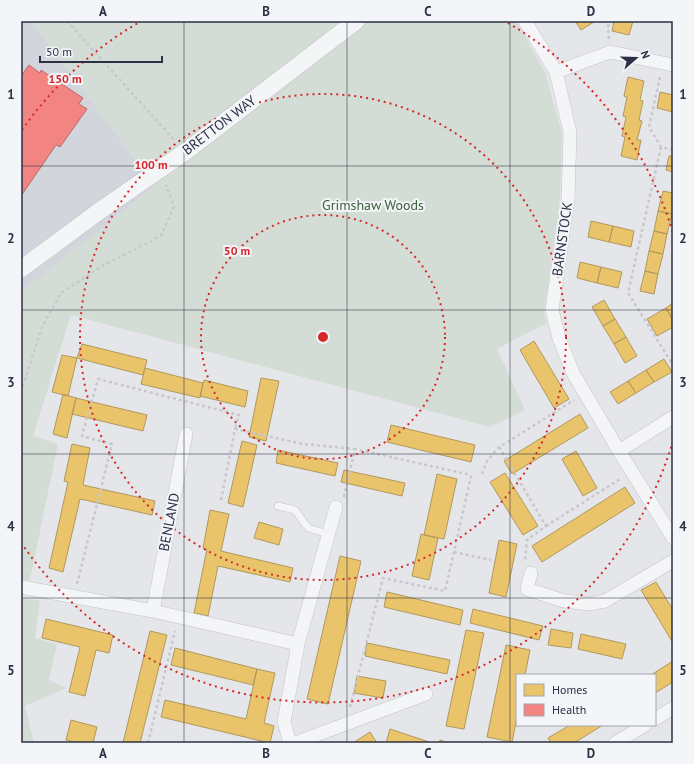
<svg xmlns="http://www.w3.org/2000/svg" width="694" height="764" viewBox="0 0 694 764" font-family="'PT Sans',sans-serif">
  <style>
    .built { fill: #d3d5dc }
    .green { fill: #d4ddd5 }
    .homes { fill: #e9c46a; stroke: #b0985f }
    .health { fill: #f28482; stroke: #b66b6f }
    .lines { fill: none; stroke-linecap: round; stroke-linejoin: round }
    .service-casing { stroke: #c3c4c7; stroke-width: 8 }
    .minor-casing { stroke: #c3c4c7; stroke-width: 14 }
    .tertiary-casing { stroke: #c3c4c7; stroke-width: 18 }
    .path { stroke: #c7c7cd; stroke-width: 2.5; stroke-dasharray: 3 3; stroke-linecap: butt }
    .service { stroke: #f4f5f7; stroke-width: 7 }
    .minor { stroke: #f4f5f7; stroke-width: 13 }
    .tertiary { stroke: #f4f5f7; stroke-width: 17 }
    .grid { fill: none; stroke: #2b3044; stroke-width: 1; stroke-opacity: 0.55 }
    .ring { fill: none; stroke: #d62828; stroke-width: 2; stroke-dasharray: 2 4 }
    .labels { text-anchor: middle; stroke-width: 4; stroke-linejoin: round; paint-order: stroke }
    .street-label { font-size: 14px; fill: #2b3044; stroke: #f3f5f9 }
    .park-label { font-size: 14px; fill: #396038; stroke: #f3f5f9 }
    .centre { fill: #d62828; stroke: #f3f5f9; stroke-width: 2 }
    .ring-label { font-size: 12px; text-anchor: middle; font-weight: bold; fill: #d62828; stroke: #f3f5f9; stroke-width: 4; stroke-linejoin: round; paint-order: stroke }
    .neatline { fill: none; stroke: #2b3044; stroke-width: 1.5 }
    .grid-label { font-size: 13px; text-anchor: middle; font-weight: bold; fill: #2b3044 }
  </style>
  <rect width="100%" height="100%" fill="#e5e6e9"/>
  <path class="built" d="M21 21H31L155 186 21 293Z"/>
  <path class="green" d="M31 21H516L545 72 562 133 560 200 544 313 547 323 497 349 525 410 490 427 71 315 33 436 58 444 30 580H21V292L155 186Z
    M21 599 40 600 35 638 57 644 49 680 66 688 25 706 34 743H21Z"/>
  <path class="homes" d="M575 21H594V22L581 30Z
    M614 21H633L629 35 612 31Z
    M628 77 644 81 640 100 643 101 639 120 642 121 637 140H641L637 160 621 156 625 137 622 136 626 117 623 116 627 97 624 96Z
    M660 92 673 95V112L657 108Z
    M669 156H673V172L666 170Z
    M663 191 673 193 672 214 658 211Z
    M658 211 672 214 667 234 654 231Z
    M591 221 613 226 609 242 588 237Z
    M613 226 634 231 631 247 609 242Z
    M654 231 667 234 663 254 649 251Z
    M649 251 663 254 658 274 645 271Z
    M580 262 601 267 597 283 577 278Z
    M601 267 622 272 618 288 597 283Z
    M645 271 658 274 654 294 640 291Z
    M604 300 615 319 603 326 592 307Z
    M673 303V320L666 308Z
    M666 308 673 320V327L657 336 647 319Z
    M615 319 626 337 614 344 603 326Z
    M626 337 637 356 625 363 614 344Z
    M534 341 569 399 554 408 520 350Z
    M82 344 147 360 143 375 77 358Z
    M62 355 77 358 68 396 52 392Z
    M664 359 672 372 654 382 646 370Z
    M145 368 203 383 200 398 141 384Z
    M646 370 654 382 636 393 628 381Z
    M261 378 279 381 266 441 249 437Z
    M204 380 248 391 245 407 200 396Z
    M628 381 636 393 618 404 610 392Z
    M63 394 76 398 67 438 53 434Z
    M76 398 147 415 143 431 72 414Z
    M580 414 588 428 512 474 504 461Z
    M391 425 475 445 471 462 387 442Z
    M242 441 257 445 243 507 228 503Z
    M72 444 90 448 83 485 155 501 152 515 80 499 63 572 49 568 68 482 64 481Z
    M278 450 338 463 335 476 276 463Z
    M576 451 597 488 583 496 562 459Z
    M344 470 405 483 402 496 341 482Z
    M505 473 538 526 523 535 490 482Z
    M437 474 457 479 444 539 424 535Z
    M625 487 635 503 542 562 532 546Z
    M210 510 229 514 221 551 293 568 290 582 218 566 208 616 194 613 207 549 203 548Z
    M259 522 283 529 279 545 254 538Z
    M421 534 438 538 429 580 412 576Z
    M499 540 517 544 506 597 489 593Z
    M340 556 361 561 328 704 307 699Z
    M656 582 673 610V643L641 590Z
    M387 592 463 610 460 625 384 607Z
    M473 609 543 626 539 640 470 623Z
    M46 619 113 635 109 653 96 650 85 696 69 692 80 647 42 638Z
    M551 629 573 633 571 648 548 645Z
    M466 630 484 633 464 729 446 726Z
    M150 631 167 635 140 743H123Z
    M581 634 626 644 622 659 578 649Z
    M367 643 450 660 447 674 365 656Z
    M506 645 530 650 525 675H517V717L512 742 487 737Z
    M175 648 257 669 253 685 171 665Z
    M673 661V682L655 693V675H651Z
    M257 669 275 673 264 723 274 726 270 743 161 717 165 700 246 719Z
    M357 676 386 681 383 698 354 693Z
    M71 720 97 727 93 743H78L66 740Z
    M570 725H603L574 743H551L548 738Z
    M390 729 432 743H386Z
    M370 732 377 743H353Z
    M440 740 449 743H439Z"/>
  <path class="health" d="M29 65 40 73 41 70 83 98 79 104 87 109 60 147 56 145 21 196V119L23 115 21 114V76Z"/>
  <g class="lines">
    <defs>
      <path id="service" d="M278 506 295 510 308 528 328 534"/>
      <path id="minor" d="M525 21 556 72 570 132 568 199 552 310 559 338 573 373 619 451 673 417
        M556 72 610 52 673 65
        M619 451 673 538
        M531 573 527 589 564 601 589 604 605 601 673 561
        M21 587 153 611 298 644 284 722 290 743
        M153 611 186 434
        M298 644 336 507
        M655 719 673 708
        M295 743 426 694
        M615 743 645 725"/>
      <path id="tertiary" d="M21 269 98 212 185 152 356 21"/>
    </defs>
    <use href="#service" class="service-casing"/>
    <use href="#minor" class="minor-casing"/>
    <use href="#tertiary" class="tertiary-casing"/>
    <path class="path" d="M67 21 175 141
      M609 39 608 27 609 21
      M660 77 649 127 661 147 673 150
      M661 147 628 293 673 365
      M21 392 42 327 61 293 104 265 161 236 174 206 166 185
      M499 447 546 526 527 540 525 560
      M482 474 487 461 498 448 574 400
      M344 497 355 449 471 475
      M221 500 235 429 303 444 355 449
      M546 526 620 479
      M454 552 491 560
      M77 584 112 444 82 436 98 379 239 415 235 429
      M350 707 383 578 445 591 472 472
      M148 743 175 631"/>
    <use href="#service" class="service"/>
    <use href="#minor" class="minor"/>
    <use href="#tertiary" class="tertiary"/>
  </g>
  <path class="grid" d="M184 21V743M347 21V743M510 21V743M21 166H673M21 310H673M21 454H673M21 598H673"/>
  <g class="ring">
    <circle cx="323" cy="337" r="122"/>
    <circle cx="323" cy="337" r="243"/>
    <path d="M673 441A365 365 0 0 1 22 544M22 130A365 365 0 0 1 138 23M508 23A365 365 0 0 1 673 233"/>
  </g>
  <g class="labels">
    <g class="street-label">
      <text transform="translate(219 125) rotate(-37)" y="5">BRETTON WAY</text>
      <text transform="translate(562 239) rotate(-82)" y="5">BARNSTOCK</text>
      <text transform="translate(169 522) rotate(-79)" y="5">BENLAND</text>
    </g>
    <g class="park-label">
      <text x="373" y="210">Grimshaw Woods</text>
    </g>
  </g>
  <circle cx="323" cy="337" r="6" class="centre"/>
  <g class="ring-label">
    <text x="65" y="83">150 m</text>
    <text x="151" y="169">100 m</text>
    <text x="237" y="255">50 m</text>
  </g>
  <rect width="694" height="764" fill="none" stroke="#f3f5f9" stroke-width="44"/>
  <rect x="516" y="674" width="140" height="52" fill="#f3f5f9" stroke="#a3a6b1"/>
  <rect x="524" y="684" width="20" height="12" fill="#e9c46a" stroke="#a3a6b1"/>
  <text x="552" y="694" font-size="12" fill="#2b3044">Homes</text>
  <rect x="524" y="704" width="20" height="12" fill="#f28482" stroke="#a3a6b1"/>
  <text x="552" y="714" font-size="12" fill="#2b3044">Health</text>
  <g transform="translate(636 58) rotate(70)" stroke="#f3f5f9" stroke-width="3" paint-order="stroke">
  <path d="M0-3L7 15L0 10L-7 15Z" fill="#2b3044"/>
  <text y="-6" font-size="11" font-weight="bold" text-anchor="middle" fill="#2b3044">N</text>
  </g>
  <path d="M40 56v6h122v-6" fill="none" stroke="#2b3044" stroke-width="2"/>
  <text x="46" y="56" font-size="12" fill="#2b3044" stroke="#f3f5f9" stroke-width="3" paint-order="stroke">50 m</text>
  <rect x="22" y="22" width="650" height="720" class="neatline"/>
  <g class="grid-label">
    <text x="103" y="16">A</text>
    <text x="266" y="16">B</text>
    <text x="428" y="16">C</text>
    <text x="591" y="16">D</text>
    <text x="11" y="99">1</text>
    <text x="683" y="99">1</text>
    <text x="11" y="243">2</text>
    <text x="683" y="243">2</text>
    <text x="11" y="387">3</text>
    <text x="683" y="387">3</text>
    <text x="11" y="531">4</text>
    <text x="683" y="531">4</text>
    <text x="11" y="675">5</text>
    <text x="683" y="675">5</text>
    <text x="103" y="758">A</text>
    <text x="266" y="758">B</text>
    <text x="428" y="758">C</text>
    <text x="591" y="758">D</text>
  </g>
</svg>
